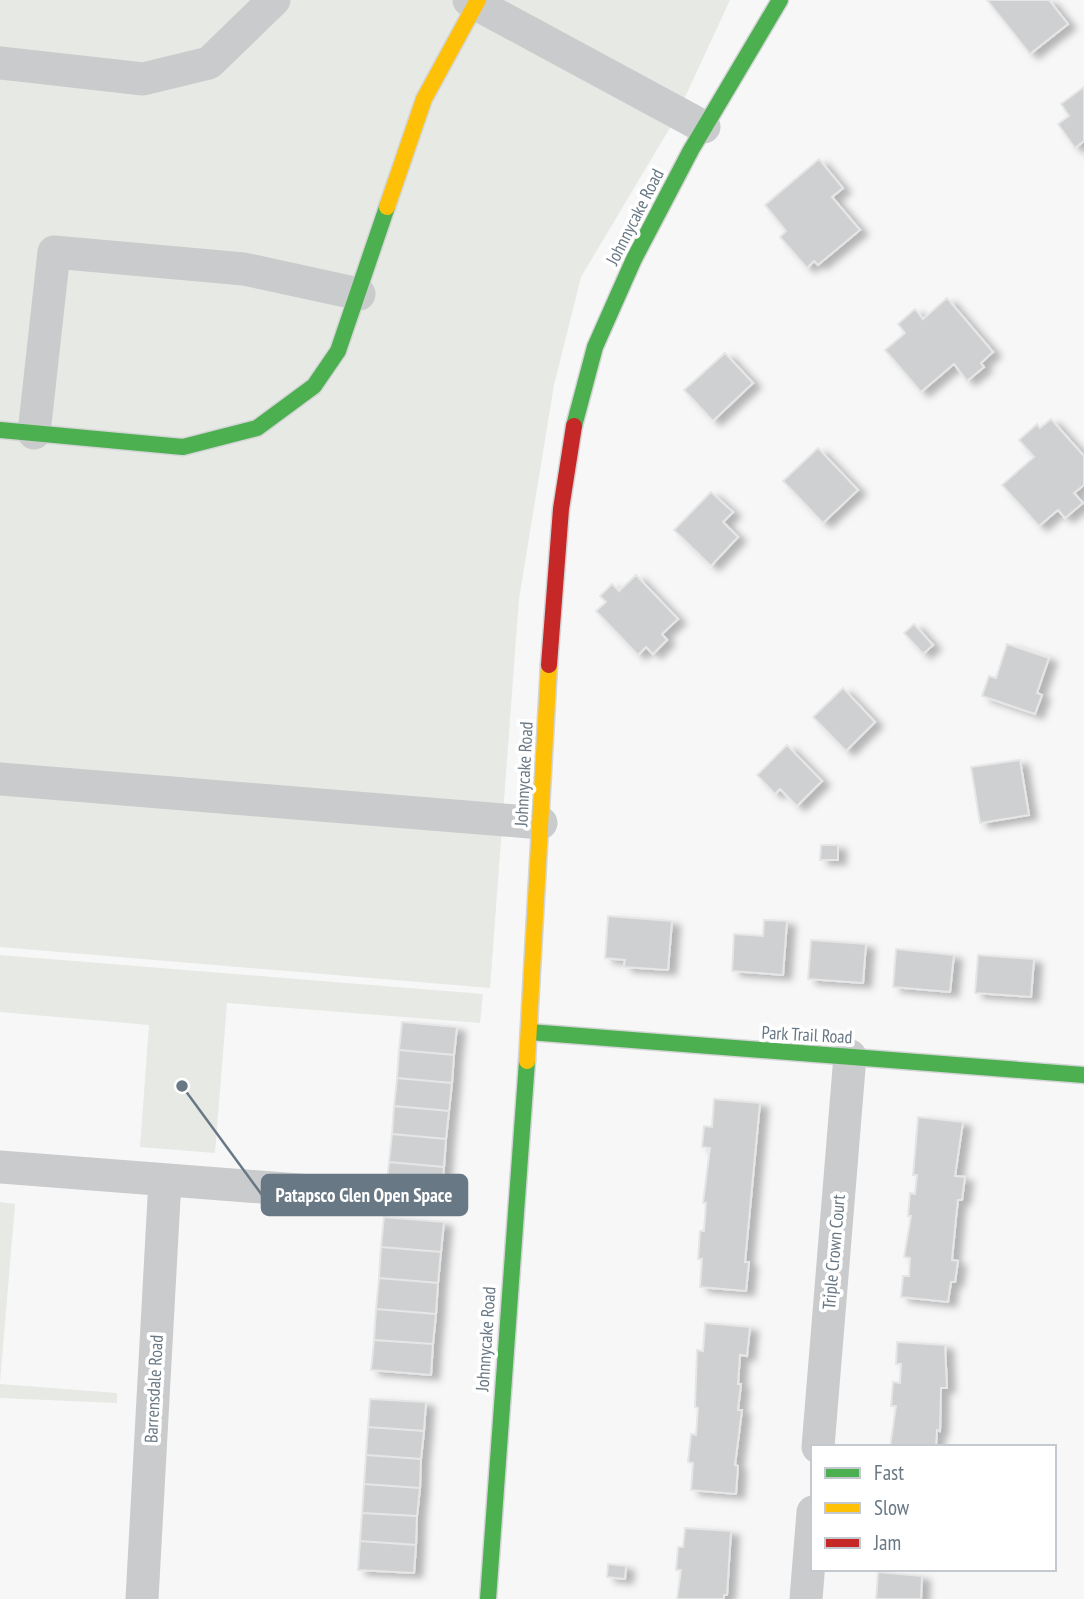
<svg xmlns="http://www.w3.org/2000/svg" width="1084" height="1599" viewBox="0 0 1084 1599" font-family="'PT Sans Narrow',sans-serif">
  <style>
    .green { fill: #e6e9e4 }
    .building { fill: #ced0d1; stroke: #e6e6e6; stroke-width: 2; filter: url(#shadow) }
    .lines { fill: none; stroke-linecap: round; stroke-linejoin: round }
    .fast-casing { stroke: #d4d5d6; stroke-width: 19 }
    .slow-casing { stroke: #d4d5d6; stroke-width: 19 }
    .jam-casing { stroke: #d4d5d6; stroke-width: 19 }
    .street { stroke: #cacbcc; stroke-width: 33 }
    .fast { stroke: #4caf50; stroke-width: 16 }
    .slow { stroke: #ffc107; stroke-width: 16 }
    .jam { stroke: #c62828; stroke-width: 16 }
    .labels { text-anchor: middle; stroke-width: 7; stroke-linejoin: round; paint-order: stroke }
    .street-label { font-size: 18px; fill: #697885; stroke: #fff }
    .leader { fill: none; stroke: #697885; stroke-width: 2.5 }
    .callout-dot { fill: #697885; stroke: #fff; stroke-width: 2.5 }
    .callout { fill: #697885; stroke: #697885; stroke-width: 2.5 }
    .callout-label { font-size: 19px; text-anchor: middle; font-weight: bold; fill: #fff }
  </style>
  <defs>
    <filter id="shadow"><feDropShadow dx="8" dy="4.5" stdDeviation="3.5" flood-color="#0004"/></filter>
  </defs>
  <rect width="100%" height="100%" fill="#f7f7f7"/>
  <path class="green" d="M0 0H730L674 121 581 277 554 385 519 599 490 988 0 947Z
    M0 955 483 994 480 1023 227 1003 215 1153 140 1147 149 1025 0 1012Z
    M0 1202 15 1204 0 1383Z
    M0 1384 117 1393V1403L0 1398Z"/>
  <path class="building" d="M987 0H1049L1068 24 1030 54Z
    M1084 87V141L1075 148 1058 124 1069 116 1061 104Z
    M819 159 843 188 832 197 860 230 818 265 814 261 807 268 780 237 786 231 765 205Z
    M947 298 993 352 981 363 984 367 967 381 954 364 921 392 885 350 905 333 898 324 915 309 923 319Z
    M725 353 753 383 713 421 684 390Z
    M1051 419 1084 456V485L1074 493 1083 503 1065 518 1058 510 1039 526 1002 485 1034 457 1019 440 1037 424 1040 428Z
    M818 448 858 490 823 523 783 481Z
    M711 492 733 512 723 522 738 537 711 566 674 530Z
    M636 575 678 619 662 634 667 640 653 654 646 647 638 655 596 611 606 602 600 596 612 584 619 591Z
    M914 624 933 645 923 654 904 633Z
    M1007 644 1049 658 1037 693 1042 695 1035 714 982 696 989 676 996 678Z
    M843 688 875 722 846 751 813 717Z
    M787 745 822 781 797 806 780 789 775 794 757 775Z
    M1020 760 1029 815 980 823 971 767Z
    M821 845H838V860H820Z
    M608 916 672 921 668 970 624 967 625 960 605 958Z
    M764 920 787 921 783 975 732 971 734 934 763 936Z
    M811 940 866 944 863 983 808 979Z
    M896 949 954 955 950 992 893 987Z
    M978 955 1034 959 1031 997 975 993Z
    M402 1022 457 1027 454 1055 399 1050Z
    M399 1050 454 1055 452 1083 397 1078Z
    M397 1078 452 1083 449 1111 394 1106Z
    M714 1099 760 1103 745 1262H749L746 1291 700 1287 702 1259H698L700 1231H704L706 1203H703L710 1148 702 1147 704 1126 712 1127Z
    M394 1106 449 1111 446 1139 392 1134Z
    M918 1117 963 1122 955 1176 965 1177 962 1200H958L956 1218 952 1260 958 1261 955 1282H951L948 1302 901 1297 903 1276H909L910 1258 904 1257 911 1216H908L910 1193 915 1194 917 1175H913Z
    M392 1134 446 1139 444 1167 389 1162Z
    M389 1162 444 1167 441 1195 386 1190Z
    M384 1217 444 1222 441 1252 381 1247Z
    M381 1247 441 1252 438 1283 379 1278Z
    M379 1278 438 1283 436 1314 376 1309Z
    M376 1309 436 1314 433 1344 374 1340Z
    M705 1323 750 1327 747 1356 740 1355 738 1384H741L738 1410H742L735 1465 738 1466 736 1494 691 1490 693 1463 688 1462 691 1434 696 1435 698 1408 695 1407 697 1350 703 1351Z
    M374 1340 433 1344 431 1375 371 1370Z
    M897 1342 945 1345 947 1388H941L940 1431 937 1430 936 1447H890L896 1406H891L893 1382 900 1383 901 1364H896Z
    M370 1399 426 1402 424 1431 368 1427Z
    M368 1427 424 1431 421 1459 366 1455Z
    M366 1455 421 1459 420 1488 364 1484Z
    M364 1484 420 1488 417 1516 362 1513Z
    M362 1513 417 1516 416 1545 360 1541Z
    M685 1528 731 1531 727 1595H724V1599H677L681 1570H676L678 1547H683Z
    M360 1541 416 1545 414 1573 358 1570Z
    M608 1564 626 1566 625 1579 607 1577Z
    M878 1572 922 1576 921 1599H876Z"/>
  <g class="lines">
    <defs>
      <path id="fast" d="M574 426 595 347 634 259 691 150 780 0
        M0 430 183 447 257 428 314 386 338 351 387 207
        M529 1032 1084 1075
        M488 1599 527 1061"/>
      <path id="slow" d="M387 207 424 99 478 0
        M527 1061 549 665"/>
      <path id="jam" d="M549 665 561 509 574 426"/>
    </defs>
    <use href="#fast" class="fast-casing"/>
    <use href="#slow" class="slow-casing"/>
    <use href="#jam" class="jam-casing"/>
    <path class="street" d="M469 0 704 127
      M0 63 143 79 209 63 274 0
      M34 433 54 252 244 269 359 294
      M0 779 541 823
      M0 1167 325 1192
      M818 1447 850 1056
      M142 1599 165 1180
      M806 1599 813 1512"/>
    <use href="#fast" class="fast"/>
    <use href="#slow" class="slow"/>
    <use href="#jam" class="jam"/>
  </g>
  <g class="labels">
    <g class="street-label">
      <text transform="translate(635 217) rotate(-63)" y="6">Johnnycake Road</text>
      <text transform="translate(524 774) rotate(-87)" y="6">Johnnycake Road</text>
      <text transform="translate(807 1035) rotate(3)" y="6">Park Trail Road</text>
      <text transform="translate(834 1252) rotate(-85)" y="6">Triple Crown Court</text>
      <text transform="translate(486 1339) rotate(-86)" y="6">Johnnycake Road</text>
      <text transform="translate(154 1389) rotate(-87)" y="6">Barrensdale Road</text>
    </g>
  </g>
  <path class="leader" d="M182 1086L262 1195"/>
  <circle class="callout-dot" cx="182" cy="1086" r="7"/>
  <rect class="callout" x="262" y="1175" width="205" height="40" rx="7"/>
  <g class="callout-label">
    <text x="364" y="1202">Patapsco Glen Open Space</text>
  </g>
  <rect x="811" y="1445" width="245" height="126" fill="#ffffff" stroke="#c3c9ce" stroke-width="2"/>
  <rect x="825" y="1468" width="35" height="10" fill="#4caf50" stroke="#c3c9ce" stroke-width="2"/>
  <text x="874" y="1480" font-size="21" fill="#697885">Fast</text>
  <rect x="825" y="1503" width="35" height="10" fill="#ffc107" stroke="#c3c9ce" stroke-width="2"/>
  <text x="874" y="1515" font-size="21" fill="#697885">Slow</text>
  <rect x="825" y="1538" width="35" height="10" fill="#c62828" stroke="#c3c9ce" stroke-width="2"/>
  <text x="874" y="1550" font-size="21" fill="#697885">Jam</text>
</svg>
